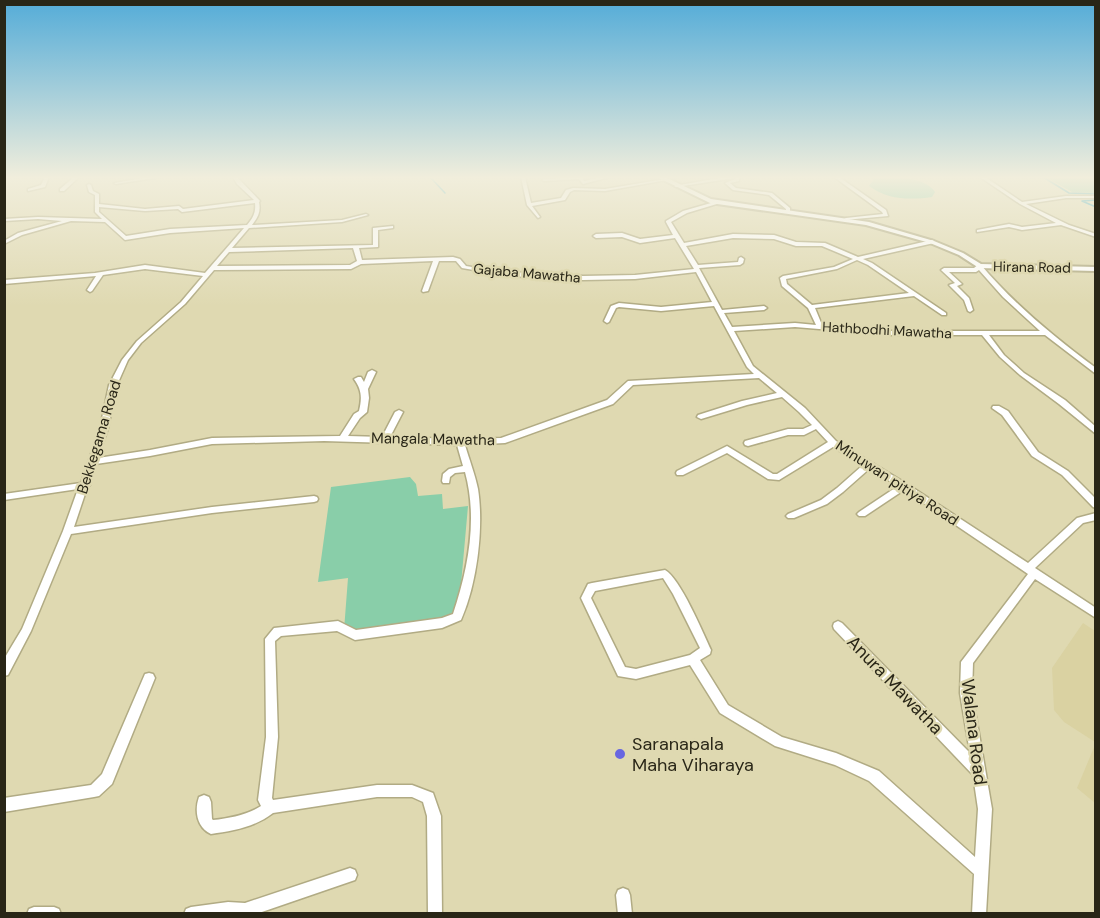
<svg xmlns="http://www.w3.org/2000/svg" width="1100" height="918" viewBox="0 0 1100 918" font-family="'DM Sans',sans-serif">
  <style>
    .built { fill: #dad2a2 }
    .green { fill: #89cea9 }
    .lines { fill: none; stroke-linecap: round; stroke-linejoin: round }
    .stream { stroke: #179fbf; stroke-width: 1.5 }
    .minor-casing { stroke: #b1ab84; stroke-width: 3 }
    .tertiary-casing { stroke: #b1ab84; stroke-width: 4 }
    .minor { fill: #fff; fill-rule: evenodd }
    .tertiary { fill: #fff; fill-rule: evenodd }
    .poi-dot { fill: #6866e0; stroke: #dfd9b1; stroke-width: 2 }
    .labels { text-anchor: middle; stroke-width: 5; stroke-linejoin: round; paint-order: stroke }
    .far-street-label { font-size: 14px; fill: #292617; stroke: #dfd9b1 }
    .street-label { font-size: 15px; fill: #292617; stroke: #dfd9b1 }
    .near-street-label { font-size: 18px; fill: #292617; stroke: #dfd9b1 }
    .near-poi-label { font-size: 18px; fill: #292617; stroke: #dfd9b1; text-anchor: start }
  </style>
  <rect width="100%" height="100%" fill="#dfd9b1"/>
  <path class="built" d="M1083 623 1095 631V742L1064 722 1054 710 1052 668Z
    M1095 745V803L1077 788Z"/>
  <path class="green" d="M886 177C902 178 926 178 935 192L932 197C910 200 888 200 869 186L874 179Z
    M1046 177H1095V193L1072 192Z
    M410 477 416 484 418 496 442 494 443 509 468 506 459 607C441 628 373 627 344 630L348 578 318 582 331 487Z"/>
  <g class="lines">
    <path class="stream" d="M430 177 445 193
      M1043 177 1069 193 1096 194
      M1096 200 1082 201 1096 207"/>
    <defs>
      <path id="minor" d="M45 177H49L45 187 28 191V189L41 185Z
        M74 177H79L64 191H60V189Z
        M149 177H161L116 184 114 183Z
        M233 177H237L260 201 259 202C261 212 258 217 252 225L342 220 366 214 368 215 342 222 249 228 232 248 373 245V228L393 226V228L378 230V247L359 248 362 260 453 257 460 259 466 266 472 267 509 272 583 276 635 275 694 269 675 238 640 243 622 237 596 238 593 236 596 234 622 233 640 239 673 235 666 222V221L683 211 718 201H720V203L687 213 671 222 684 243 733 234 774 235 796 242 825 243 858 257 932 240 934 241V243L863 259 872 263 946 313V315H942L914 296 815 308 822 325 892 331H1040L1003 297 979 270 976 272H949L962 284 957 286 969 298 973 310 970 312 968 311 964 300 949 285 955 283 941 270 944 268H974L979 264 981 265C1015 305 1054 337 1096 368V374L1045 335H989L1004 355 1024 373 1065 400 1096 427V434L1059 404 1020 375 1000 357 982 335H892L795 327 734 331 753 366 805 408 836 441 907 484 1028 563 1077 518 1096 513V520L1083 523 1035 568 1096 608V618L1035 579 973 663 972 693 992 809 986 914H972L974 874 869 781 835 765 775 746 720 713 690 665 636 679 618 676 581 598 588 584 592 583 665 570C680 578 703 633 711 650L710 654 700 660 728 705 782 737 836 753 879 771 975 857 978 809 973 775 834 629 833 626 834 623 838 621 842 623 970 753 960 693 961 662 1028 574 904 490 865 516H859L857 514 859 512 898 486 869 469 843 492 827 504 794 518H788L786 516 788 514 821 500 837 488 863 465 833 447 779 480 768 479 727 453 683 475H677L676 473 677 471 727 446 773 474H777L828 442 816 429 804 435H788L748 446 745 445 744 443 745 441 788 429H803L812 425 799 412 782 397 747 405 701 419 697 417 698 415 742 401 777 393 759 378 633 385 613 404 505 443 465 445C469 459 475 474 478 489 484 528 477 584 461 620L442 628 355 640 337 631 281 636 275 641 278 737 272 798 273 800 377 785H412L433 793 441 816 442 914H428L427 816 423 802 412 797H377L273 813C255 827 233 831 211 834 197 828 194 811 199 797L204 795 209 797 211 802 212 819 213 820C230 818 247 815 261 806L258 800 266 737 265 639 274 628 338 621 356 630 442 618 453 614C468 569 478 519 465 472L455 473 450 477 449 483H443L442 481 443 474 449 469 463 466 457 445 324 441 212 444 150 456 96 464 89 483 90 485 87 488 74 527 212 507 314 496 317 497 318 499 317 501 314 502 212 513 71 534 31 631 8 675 4 676V659L22 629 63 531 78 489 4 500V494L81 483 100 428 109 385 122 360 137 341 181 302 203 276 145 269 103 275 92 291 90 292 87 290 96 276 4 284V280L95 273 145 265 205 273 244 228 170 233 125 240 105 222 71 221 22 235 4 244V241L18 233 62 221 38 219 4 221V219L38 217 102 219 95 212V195L89 192 87 185 89 184 91 185 93 191 99 194V204L145 209 179 206 183 209 254 200 237 184ZM255 203C256 213 253 218 247 225L170 229 126 236 99 212V207L145 211 178 209 182 212ZM733 238 774 239 796 246H822L853 259 834 267 783 276 780 278 782 286 808 308 816 325 795 323 732 327 724 313 764 310 767 308 764 306 722 310 699 268 740 265 743 263 744 259 741 257 739 258 738 262 698 265 686 246ZM353 248 357 261 350 265 217 266 229 252ZM857 260 868 265 909 293 812 305 787 284 786 279 837 269ZM433 261 422 291 423 292 428 291 439 261H456L462 268 509 276 583 280 635 279 696 272 712 302 661 307 619 303 611 306 604 321 607 323 609 322 616 308 619 307 661 311 714 306 747 367 754 374 628 381 607 400 501 438 460 439 390 437 403 412 399 410 395 412 382 437 348 436 360 418 367 412 369 398 368 389 376 372 372 370 368 372 364 382 361 377H358L354 379C362 390 362 398 359 411L354 414 340 436 212 438 150 450 98 458 108 428 117 385 128 360 141 343 185 304 214 270 351 269 361 264ZM663 578 673 594 700 648 690 655 636 669 625 667 591 598 595 591Z
        M378 177H384L382 178Z
        M521 177H525L531 203 561 198 566 190 573 188 605 189 665 179 667 180 605 191 574 190 570 192 565 200 532 206 540 217 538 218 527 205Z
        M582 177 584 181 602 177H610L583 184 579 179 544 181 542 180 544 179Z
        M725 177H739V181L730 183 736 188 772 193 790 208V212L786 213V209L769 195 733 190 725 183 735 179V178L676 187 674 186Z
        M749 177H755L753 178Z
        M834 177H839L886 210 888 216 844 220V219L846 218 883 214 882 212Z
        M980 177H985L1022 202 1066 196H1096V198H1066L1026 204 1069 225 1096 234V237L1061 225 1022 230 1009 227 977 232V230L1009 224 1022 227 1056 223 1020 204Z
        M993 406H999L1008 411 1038 452 1068 471 1096 499V508L1093 507 1062 475 1032 456 1002 415 992 408Z
        M149 673 153 674 155 678 112 784 99 796 94 797 4 812V798L91 785 102 774 145 674Z
        M350 868 355 870 357 875 355 880 256 914H184L186 909 191 907 228 902 245 903Z
        M623 888 628 890 630 895 632 914H618L616 895 618 890Z
        M34 907H54L59 909 61 914H27L29 909Z"/>
      <path id="tertiary" d="M657 177H665L711 199 869 222 934 241 963 253 981 264 1096 267V271L979 268 959 255 930 243 866 225 710 203Z"/>
    </defs>
    <use href="#minor" class="minor-casing"/>
    <use href="#tertiary" class="tertiary-casing"/>
    <use href="#minor" class="minor"/>
    <use href="#tertiary" class="tertiary"/>
  </g>
  <linearGradient id="sky" x2="0" y2="1"><stop stop-color="#54acd8"/><stop offset="0.58" stop-color="#f1eedc"/><stop offset="1" stop-color="#f1eedc" stop-opacity="0"/></linearGradient>
  <rect width="1100" height="306" fill="url(#sky)"/>
  <circle class="poi-dot" cx="620" cy="754" r="6"/>
  <g class="labels">
    <g class="far-street-label">
      <text transform="translate(1032 267) rotate(1)" y="5">Hirana Road</text>
      <text transform="translate(527 273) rotate(5)" y="5">Gajaba Mawatha</text>
      <text transform="translate(887 330) rotate(3)" y="5">Hathbodhi Mawatha</text>
    </g>
    <g class="street-label">
      <text transform="translate(99 437) rotate(-73)" y="5">Bekkegama Road</text>
      <text transform="translate(433 439) rotate(1)" y="5">Mangala Mawatha</text>
      <text transform="translate(897 483) rotate(33)" y="5">Minuwan pitiya Road</text>
    </g>
    <g class="near-street-label">
      <text transform="translate(895 685) rotate(46)" y="6">Anura Mawatha</text>
      <text transform="translate(974 732) rotate(83)" y="6">Walana Road</text>
    </g>
    <g class="near-poi-label">
      <text x="632" y="750">Saranapala<tspan x="632" dy="21">Maha Viharaya</tspan></text>
    </g>
  </g>
  <rect width="1100" height="918" fill="none" stroke="#292617" stroke-width="12"/>
</svg>
